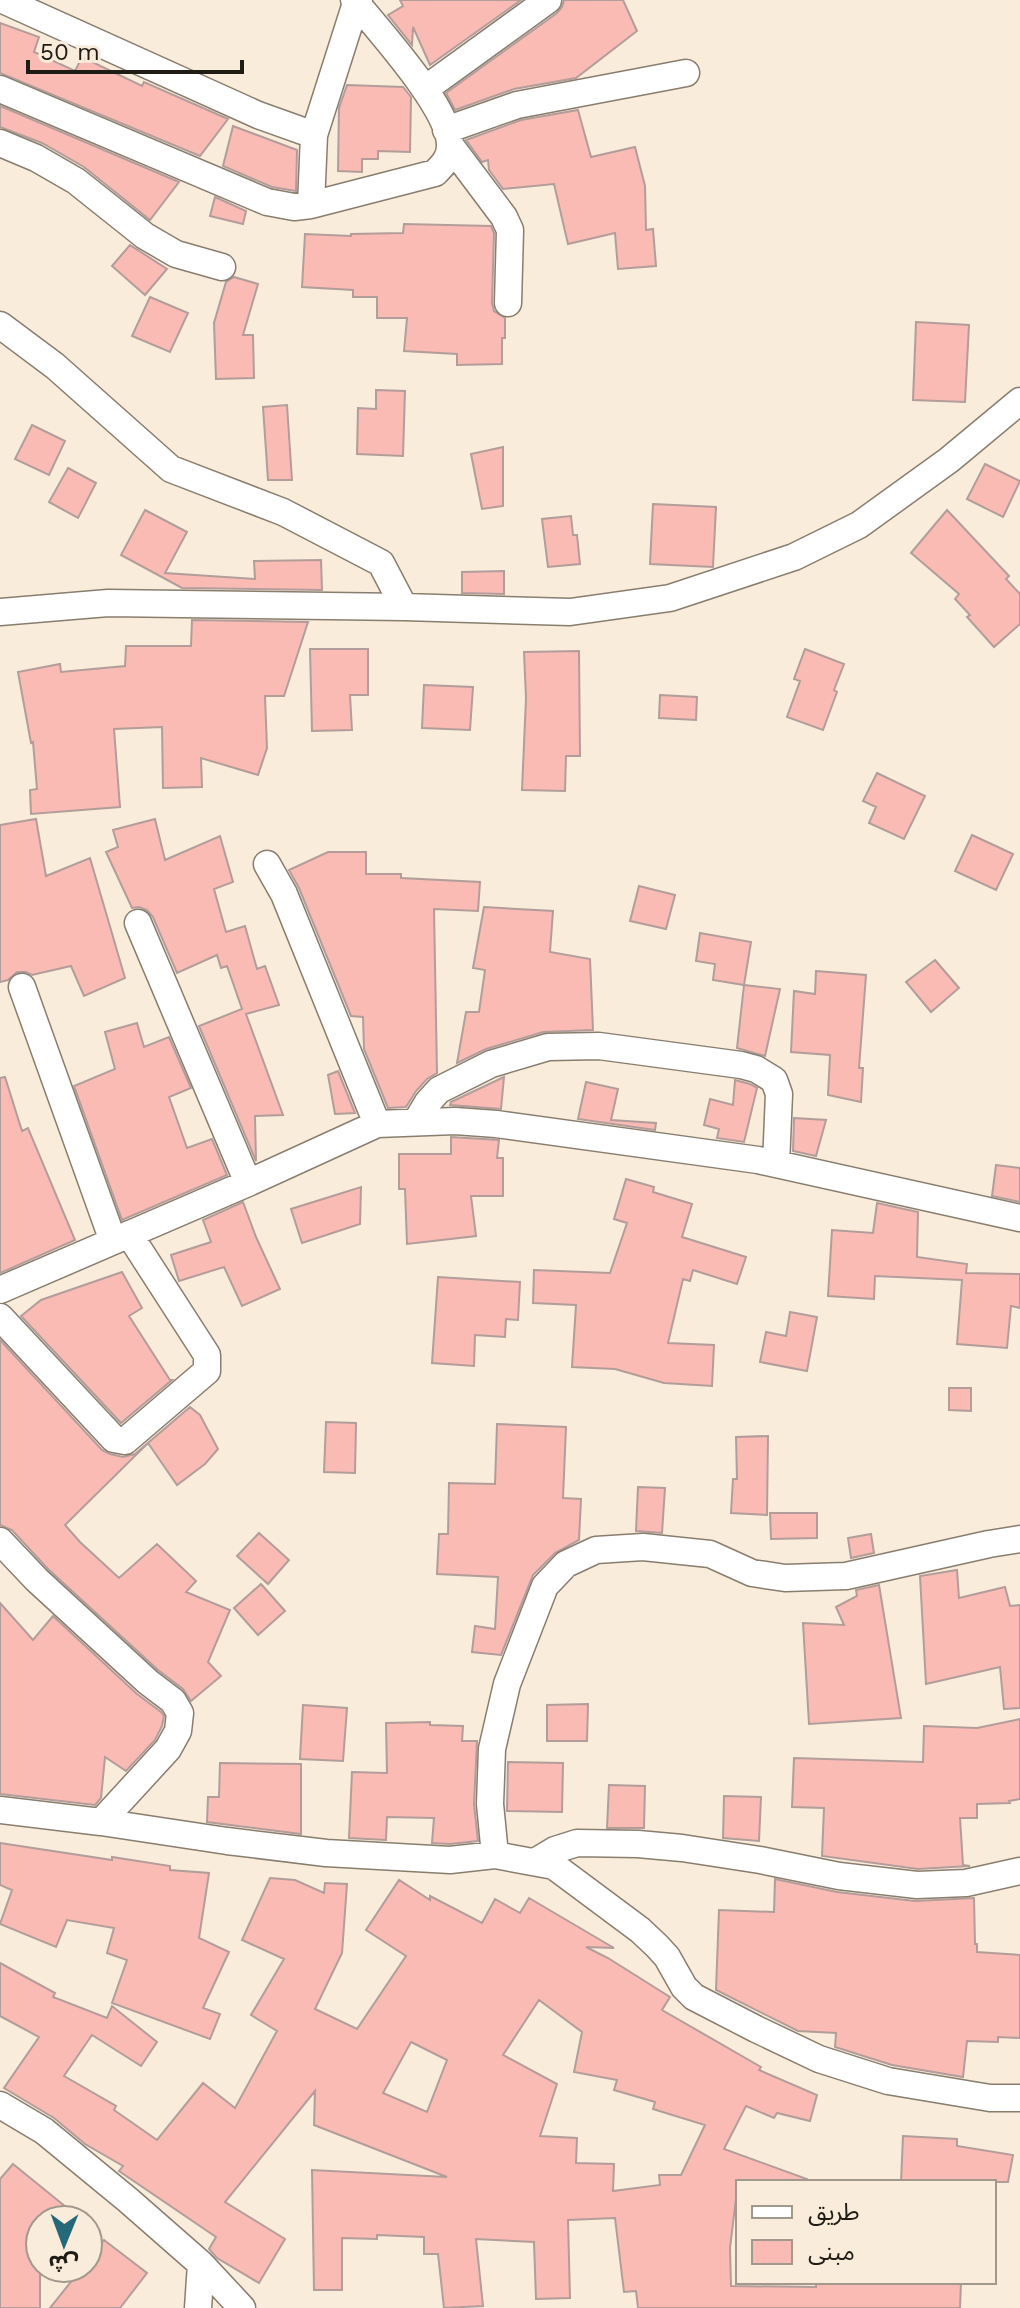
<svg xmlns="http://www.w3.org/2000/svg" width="1020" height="2308" viewBox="0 0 1020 2308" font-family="'Work Sans','Noto Sans Arabic',sans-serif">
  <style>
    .building { fill: #fabbb5; stroke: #b39d9b; stroke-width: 2; fill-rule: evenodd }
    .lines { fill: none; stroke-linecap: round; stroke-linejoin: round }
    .minor-casing { stroke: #897d6e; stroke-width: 29 }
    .minor { stroke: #fff; stroke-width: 26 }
  </style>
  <rect width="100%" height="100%" fill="#f9ecdb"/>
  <path class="building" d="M400 0H521L430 65 413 27 412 45 388 15 403 6Z
    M564 0H623L637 31 576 78 514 89 455 110 446 93 557 13 562 7Z
    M0 23 39 37 34 52 75 71 82 57 142 86 144 82 228 119 200 156 0 73Z
    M347 85 403 87 411 97 410 152 378 151V159H362V172L338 171 339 108Z
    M0 106 179 182 150 220 84 167 42 143 0 127Z
    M578 110 591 157 635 147 645 186 646 230 653 229 656 266 618 269 615 233 568 244 554 184 503 189 489 170 488 160 482 162 466 140 521 120Z
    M233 126 297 150 296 191 272 187 223 166Z
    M215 197 246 211 243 224 210 216Z
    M404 224 491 226 494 233 492 303 494 311 505 318V338H502V364L457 365V354L404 351 407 318H377V297H353V290L302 287 305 234 351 236V234L403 233Z
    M130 245 167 269 145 295 112 266Z
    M234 277 258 284 243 335H253L254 378 216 379 214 323 226 282Z
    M150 297 188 313 170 352 132 336Z
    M916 322 969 325 965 402 913 400Z
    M376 390 405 391 403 456 357 454 358 408 376 409Z
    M287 405 292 480H268L263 407Z
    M32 425 65 441 49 475 15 459Z
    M503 447V506L482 509 471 454Z
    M985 464 1020 481 1003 517 967 499Z
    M68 468 96 483 78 518 49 502Z
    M653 504 716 507 713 567 650 564Z
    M145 510 187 532 165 573 255 579 254 561 321 560 322 590 182 588 121 555Z
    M947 510 1009 576 1006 579 1020 594V624L994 647 967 617 970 615 955 599 959 594 911 553Z
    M571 516 573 535H577L580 564 548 567 542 519Z
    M504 571V594L462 593V572Z
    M192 620 308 622 284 696H265L267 748 258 775 201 758 202 787 163 788 162 727 114 729 120 807 31 814 30 790 37 789 33 742 31 743 18 672 60 664 61 672 125 666 126 646H191Z
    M310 649H368V695H350L352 730 312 731Z
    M805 649 844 664 834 690 837 692 823 730 787 717 800 681 794 679Z
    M579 651 580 756H566L565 791 522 790 526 698 524 652Z
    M424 685 473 687 470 730 422 728Z
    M660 695 697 697 696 720 659 718Z
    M877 773 925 796 904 839 869 823 876 807 863 801Z
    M36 819 46 876 90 858 125 978 84 996 71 966 32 975 26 972H17L8 980 0 982V825Z
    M155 819 165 860 220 836 233 882 214 889 226 932 245 926 257 969 265 966 279 1005 246 1014 283 1115 255 1116 256 1161 199 1026 242 1009 227 966 221 968 217 955 177 973 153 917 147 910 139 907 132 908 106 852 118 847 113 830Z
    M972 835 1013 854 996 890 955 871Z
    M328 852H366V874H401V878L480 882 478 911 434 909 437 1073 427 1079 416 1091 406 1107 388 1108 364 1049 363 1017 351 1016 299 888 289 870Z
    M639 886 675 895 666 929 630 921Z
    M484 907 553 911 550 952 590 959 593 1030 543 1032 486 1049 457 1063 466 1012H479L485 970 473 968Z
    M700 933 751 942 744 985 713 980 715 964 696 961Z
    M935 960 959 988 931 1012 906 982Z
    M816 971 866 975 859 1068H863L861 1102 828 1095 830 1055 791 1052 794 991 815 994Z
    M744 985 780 989 765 1056 737 1048Z
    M137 1023 144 1047 169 1037 191 1088 169 1097 187 1148 212 1139 227 1175 122 1220 74 1086 115 1069 105 1032Z
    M338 1071 355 1113 335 1114 328 1075Z
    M5 1077 22 1131 28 1128 75 1240 0 1273V1078Z
    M504 1077 501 1109 450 1105 451 1102Z
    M735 1080 750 1084 757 1088 744 1142 717 1138 719 1129 704 1125 710 1099 733 1105Z
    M586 1082 618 1089 611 1120 656 1123 655 1130 578 1119Z
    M794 1118 826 1120 816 1156 793 1151Z
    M451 1137 499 1140 497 1158H503V1196H471L476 1236 407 1244 405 1189H399V1154H451Z
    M996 1165 1020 1168V1202L992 1196Z
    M626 1179 654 1187 653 1192 692 1204 682 1237 746 1257 737 1284 693 1270 690 1281 683 1279 668 1343 714 1345 712 1386 664 1383 615 1369 572 1367 576 1305 533 1303 534 1270 610 1273 627 1223 614 1219Z
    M361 1187 360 1224 302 1243 291 1209Z
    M243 1202 256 1237 280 1289 242 1306 224 1267 179 1281 171 1255 211 1242 203 1220Z
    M877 1203 918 1212 917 1257 967 1264 966 1273 1020 1274V1308L1011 1306 1007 1348 957 1344 962 1280 875 1276 874 1299 828 1296 832 1230 873 1233Z
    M122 1272 142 1308 129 1316 170 1380H172L121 1423 21 1316 41 1300Z
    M438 1277 520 1282 518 1320 506 1319 505 1337 475 1335 474 1366 432 1363Z
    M790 1312 817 1317 807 1371 760 1362 766 1332 786 1336Z
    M0 1340 102 1450 110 1454 123 1457 135 1454 190 1407 200 1415 218 1449 205 1464 177 1485 148 1443 65 1525 80 1542 119 1578 157 1544 196 1581 186 1592 230 1610 208 1662 221 1676 191 1701 183 1689 158 1670 48 1569 12 1530 0 1525Z
    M949 1388H971V1411L949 1410Z
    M326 1422 356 1423 355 1473 324 1472Z
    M497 1424 566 1427 563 1498 581 1499 579 1540 555 1553 533 1575 501 1655 472 1652 475 1626 495 1629 498 1577 437 1574 439 1534H448L449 1483 495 1484Z
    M768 1436 767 1515 731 1513 733 1479H737L736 1437Z
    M638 1487 665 1488 662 1533 636 1531Z
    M770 1513H817V1538L771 1539Z
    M259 1533 289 1560 268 1584 237 1556Z
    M871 1534 874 1553 851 1558 848 1538Z
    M957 1570 959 1598 1005 1587 1010 1606 1020 1605V1708L1004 1709 1000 1667 926 1684 920 1576Z
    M261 1584 285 1611 258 1635 234 1608Z
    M879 1585 901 1718 809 1724 803 1623 844 1625 836 1607 857 1596 856 1590Z
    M0 1603 33 1640 53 1616 137 1694 161 1712 164 1716 162 1726 155 1740 126 1771 105 1757 101 1798 95 1805 0 1794Z
    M588 1704 587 1741H547V1705Z
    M303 1705 347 1708 343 1761 300 1759Z
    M1020 1719V1799L1009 1801 1010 1803 977 1804V1818H960L963 1865 970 1866 918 1869 822 1856 824 1808 792 1807 794 1758 923 1762 924 1726 977 1728Z
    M430 1722V1725L463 1726 462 1741H477L474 1804 478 1841 450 1844 432 1843 434 1818 387 1817 386 1840 349 1838 352 1772 387 1773 386 1723Z
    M508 1762 563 1763 562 1812 507 1811Z
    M220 1763 301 1764V1834L207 1822 208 1797H219Z
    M609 1785 645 1786 644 1828H607Z
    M724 1796 761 1797 759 1841 723 1838Z
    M0 1843 112 1860V1857L170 1866V1870L209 1873 199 1938 229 1952 203 2008 220 2014 210 2039 112 2003 127 1960 107 1953 114 1928 67 1920 56 1947 0 1924 12 1890 0 1885Z
    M270 1878 295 1880 324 1893 325 1883 347 1884 342 1953 315 2009 357 2029 406 1956 366 1930 399 1880 430 1900V1896L482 1923 495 1899 520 1913 529 1898 614 1948 586 1947 608 1958 670 1997 662 2010 761 2067 759 2070 817 2095 810 2121 777 2113 774 2118 746 2106 724 2149 807 2179 806 2182H738L730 2248 731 2286 816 2287V2282H961L960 2308H638L636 2291 624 2292 615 2218 568 2220 570 2298 536 2299 534 2242 476 2239 483 2306 444 2308 438 2254H424V2237L377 2235V2239L342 2238V2290H314L312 2170 447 2177 314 2125 315 2091 225 2202 285 2239 259 2283 217 2258 209 2249 216 2237 119 2171 123 2166 85 2144 54 2118 4 2088 39 2037 0 2016V1963L55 1993 53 1997 107 2018 112 2006 157 2042 141 2066 92 2035 64 2076 116 2106 114 2110 157 2140 203 2083 235 2108 277 2031 251 2015 284 1959 242 1940ZM539 2000 582 2032 574 2072 617 2080 614 2090 655 2102 653 2109 705 2125 681 2175H659L660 2185 613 2191 614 2164 576 2163 577 2138 540 2136 557 2084 503 2055ZM411 2042 447 2060 427 2112 383 2093Z
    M775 1879 837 1892 915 1901 974 1898 975 1944H977V1952L1020 1955V2038L998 2037V2042L967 2041 963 2077 892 2065 835 2047 836 2033 798 2031 716 1990 719 1910 774 1912Z
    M903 2136 957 2139V2146L1013 2155 1008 2182H901Z
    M13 2164 82 2220H40V2308H0V2179Z
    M104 2240 147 2273 120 2308H50L82 2268H88V2260Z"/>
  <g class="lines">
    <defs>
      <path id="minor" d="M3 0 258 115 314 135 356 3 359 0
        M0 89 267 202 294 207 311 205 435 173C443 165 450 158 450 146 451 109 378 30 354 0
        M425 89 548 0
        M446 130 517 105 686 73
        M0 143 36 158 76 181 145 236 176 254 222 267
        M450 145 504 217 510 230 508 303
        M311 205 314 135
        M0 325 55 366 171 469 283 512 381 563 404 607
        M0 612 108 603 404 607 570 612 670 598 794 557 859 525 949 460 1020 401
        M267 864 284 894 377 1124
        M138 923 248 1183
        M22 987 113 1241
        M416 1122 428 1102 439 1090 491 1064 548 1047 599 1046 741 1065 756 1069 774 1080 779 1094 776 1164
        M0 1290 248 1183 377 1124 455 1121 496 1124 758 1160 1020 1218
        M0 1317 114 1439 125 1441 207 1371V1355L129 1234
        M0 1541 37 1580 148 1682 173 1701 180 1713 178 1731 168 1749 101 1822
        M0 1810 101 1822 227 1841 326 1853 450 1860 495 1855 554 1866 640 1930 657 1946 667 1957 684 1987 694 1997 756 2029 819 2059 888 2081 990 2098H1020
        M495 1855 490 1804 492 1749 507 1684 545 1586 566 1564 596 1550 643 1547 710 1554 752 1573 785 1578 846 1576 989 1544 1020 1539
        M535 1862 555 1850 577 1843 638 1844 682 1848 760 1860 839 1876 917 1885 966 1883 1020 1871
        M0 2105 44 2131 128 2200 201 2264 242 2308
        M198 2308 201 2264"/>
    </defs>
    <use href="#minor" class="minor-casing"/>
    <use href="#minor" class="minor"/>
  </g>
  <rect x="736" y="2180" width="260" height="104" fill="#f9ecdb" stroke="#a2988c" stroke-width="2"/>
  <rect x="752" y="2206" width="40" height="12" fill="#ffffff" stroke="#a2988c" stroke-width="2"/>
  <text x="808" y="2220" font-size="24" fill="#1f1b15">طريق</text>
  <rect x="752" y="2240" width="40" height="24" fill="#fabbb5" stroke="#a2988c" stroke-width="2"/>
  <text x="808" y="2260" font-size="24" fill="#1f1b15">مبنى</text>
  <g transform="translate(64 2244) rotate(181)"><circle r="38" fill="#f9ecdb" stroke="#a2988c" stroke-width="2"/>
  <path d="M0-6L14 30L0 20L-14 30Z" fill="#25687a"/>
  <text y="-12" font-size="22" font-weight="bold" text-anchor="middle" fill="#1f1b15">ش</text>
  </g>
  <path d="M28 60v12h214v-12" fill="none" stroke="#1f1b15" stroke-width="4"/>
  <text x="40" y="60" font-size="24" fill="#1f1b15" stroke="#f9ecdb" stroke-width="6" paint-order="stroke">50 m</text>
</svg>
